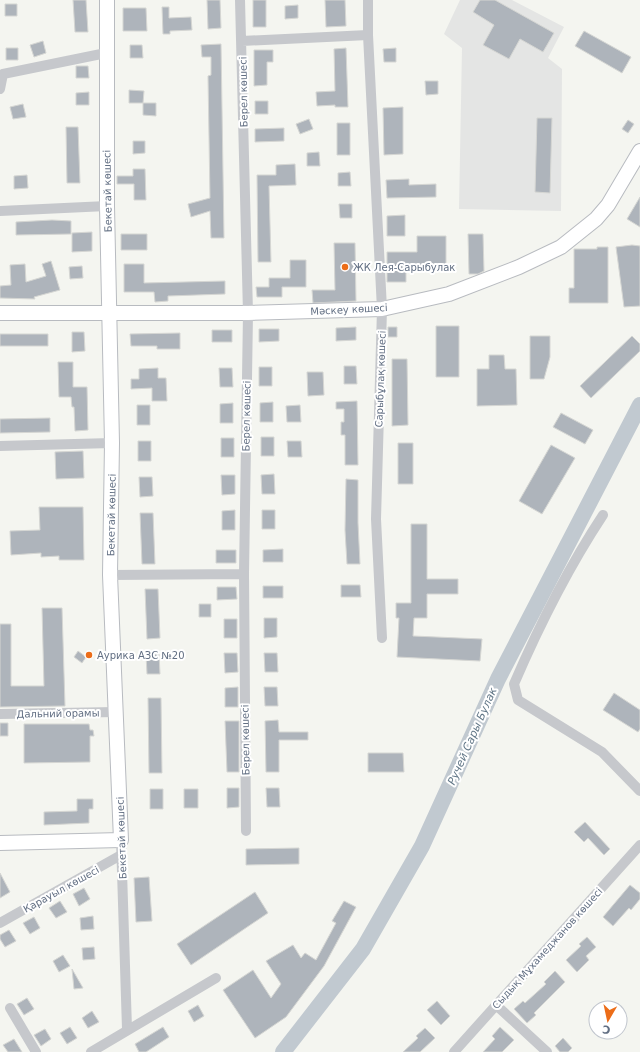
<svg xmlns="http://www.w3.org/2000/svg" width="640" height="1052" viewBox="0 0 640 1052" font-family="'DejaVu Sans',sans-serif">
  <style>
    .built { fill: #e4e5e4 }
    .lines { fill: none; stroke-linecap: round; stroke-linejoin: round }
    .river { stroke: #c1c9d0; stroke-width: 16 }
    .building { fill: #aeb4bb; stroke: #d5d6d3 }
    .secondary-casing { stroke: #b8bbc0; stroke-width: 16 }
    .street { stroke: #c6c8cc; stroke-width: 10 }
    .secondary { stroke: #fff; stroke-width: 14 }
    .poi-dot { fill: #ec6d18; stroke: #fff; stroke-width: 1.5 }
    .labels { text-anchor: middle; stroke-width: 4; stroke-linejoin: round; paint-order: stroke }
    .street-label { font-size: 10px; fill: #626f83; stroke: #fff }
    .poi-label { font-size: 10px; fill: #626f83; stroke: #fff; text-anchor: start }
    .water-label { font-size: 11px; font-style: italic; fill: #627787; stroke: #fff }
  </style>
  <rect width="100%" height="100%" fill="#f4f5f0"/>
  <path class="built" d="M460 0H512L564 27 548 58 562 69 561 211 459 209 462 48 444 34Z"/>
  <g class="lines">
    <path class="river" d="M283 1052 363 949 422 846 498 679 640 405"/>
  </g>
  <path class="building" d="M73 0H86L88 32H75Z
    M207 0H220L221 28 208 29Z
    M253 0H266V27H253Z
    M325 0H345L346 26 326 27Z
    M480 0H495L554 33 543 52 520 39 509 59 483 45 494 25 473 12Z
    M5 4H17V16H5Z
    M298 5V18L285 19V6Z
    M162 7H169V18L191 17 192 30 170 31V34H163Z
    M123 8H146L147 31H123Z
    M584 31 631 57 622 73 575 46Z
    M43 41 46 53 34 57 30 45Z
    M221 44 224 238H211L210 211 191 217 188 204 210 198 208 76 211 75V57H202L201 45Z
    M130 45H142L143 58H130Z
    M6 48H18V60H6Z
    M346 48 348 107H335V105L317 106 316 92 335 91 334 49Z
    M396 48V62H384L383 49Z
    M254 50H273V62H267V85L254 86Z
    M76 66H88L89 78H76Z
    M425 81H438V94L426 95Z
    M129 90 144 91 143 103H129Z
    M89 92V105H76V93Z
    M255 101H268V114H255Z
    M143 103H156V116L143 115Z
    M23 104 26 117 13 119 10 107Z
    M403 107V154L384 155 383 108Z
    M537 118H552L550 193 535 192Z
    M309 119 313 129 300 134 296 124Z
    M628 120 634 124 628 133 622 129Z
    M337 123H350V155H337Z
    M66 127H78L80 183H67Z
    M284 128V141L255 142V129Z
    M133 141H145V153L133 154Z
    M319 152 320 166H307V153Z
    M295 164 296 185 269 186 271 262H258L257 175H276V165Z
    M133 169H145L146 200H134V184H117V176H133Z
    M350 172 351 186H338V173Z
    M27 175 28 188 14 189V176Z
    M409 179V185L436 184V197L387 198 386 180Z
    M640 197V227L627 219Z
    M339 204H352V218H340Z
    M405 215V236H387V216Z
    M52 220 71 221V234L16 235V222Z
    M92 232V251L72 252V233Z
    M121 234H147V250H121Z
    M468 234H483L484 271 478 274H469Z
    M417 236H446V270H406V282H387V252H417Z
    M334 243H355L356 301 313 303 312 290H335Z
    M632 245 640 246V306L624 307 616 247Z
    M597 247H608V303H569V288H574V249H597Z
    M290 260H306V287H282V297H257L256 287H269V278H290Z
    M51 261 60 290 34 297 35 299 0 298V286L11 285 10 265 25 264 26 282 46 276 42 264Z
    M124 264H144V283L225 281V294L168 296V301L155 302 154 292H124Z
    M82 266 83 278 70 279 69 267Z
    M436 326H459V377H436Z
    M356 327V340L336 341V328Z
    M388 327H397V337H388Z
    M259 329H279V341L259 342Z
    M212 330H232V342H212Z
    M72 332H84L85 351 72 352Z
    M180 333V349H157V346H131L130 334Z
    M0 334H48V346H0Z
    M530 336H550V357L544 379H530Z
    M632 336 640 344V351L591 398 580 386Z
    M489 355H504L505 369H516L517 405 477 406V369H489Z
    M392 359H407L408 425 392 426Z
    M58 362H73V387H87L88 430 75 431 74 407H72L71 397H59Z
    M344 366H356L357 384H344Z
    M259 367H272V386H259Z
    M158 368V378H166L167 401H152V388L131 389V379H139V369Z
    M219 368H232L233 387H220Z
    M307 372H323L324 395 308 396Z
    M357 401 358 465H345V435H341V422H344V409H336V402Z
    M273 402V422H260V403Z
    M233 403V423H220V404Z
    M137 405H150V425H137Z
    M300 405 301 422H287L286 406Z
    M561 413 593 430 585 444 553 427Z
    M50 418V432L0 433V419Z
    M261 437H274V456H261Z
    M221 438H234V457H221Z
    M138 441H151V461H138Z
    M287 441H301L302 457H288Z
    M398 443H413V484H398Z
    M551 445 575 458 542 514 519 501Z
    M83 451 84 478 56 479 55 452Z
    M274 474 275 494H262L261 475Z
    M221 475H235V494L222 495Z
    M139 477H152L153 496 140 497Z
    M346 479 358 480V523L360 564H347L345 530Z
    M39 507H83L84 560H59V556L41 557V553L11 555 10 531 40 530Z
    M235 510V530H222V511Z
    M262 510H275V529H262Z
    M140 513H153L155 564H142Z
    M411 524H427V579H458V594H427V618H414L413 636 482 639 480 661 397 657 399 618H396V603H411Z
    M283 549V562H263V550Z
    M216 550H236V563H216Z
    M341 585H360L361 597H341Z
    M263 586H283V598H263Z
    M217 587H236L237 599 217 600Z
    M145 589H158L160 638 147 639Z
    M199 604H211V617H199Z
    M42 608H62L65 706 0 707V624H11V686H44Z
    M264 618H277V637L264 638Z
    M224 619H237V638H224Z
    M78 651 86 657 82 663 74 657Z
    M224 653H237L238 672 225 673Z
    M264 653H277L278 672H265Z
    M159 654 160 674H147L146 655Z
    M238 687V707H225V688Z
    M264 687H277L278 706H265Z
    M614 693 640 710V729L638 732 603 710Z
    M148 698H161L162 773H149Z
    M278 720 279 732H308V740H279V772H266L265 721Z
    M225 721H239V772H227Z
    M0 723H8V736H0Z
    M24 724H89L90 730H93L94 736H90V762L24 763Z
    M368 753H403L404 772H368Z
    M227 788H239V807L227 808Z
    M266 788H279L280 807H267Z
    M150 789H163V809H150Z
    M184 789H198V808H184Z
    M77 799H93V809H89V823L44 825V812L77 811Z
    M585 822 610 849 604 855 588 838 584 842 574 832Z
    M299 848V864L246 865V849Z
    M0 873 10 892 0 898Z
    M149 877 152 921 136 922 134 878Z
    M630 885 640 893V899L631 910 629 908 613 926 603 917Z
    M84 888 90 899 79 906 73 894Z
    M255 892 268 913 191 965 177 944Z
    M60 901 67 912 56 918 49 908Z
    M344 901 356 907 324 966 286 1017 255 1038 223 990 253 970 271 998 281 984 266 961 293 945 301 958 305 953 316 960 336 923 332 921Z
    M93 916 94 929 81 930 80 918Z
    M34 917 40 928 30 934 23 923Z
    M9 930 16 941 5 947 0 939V935Z
    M587 937 596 947 586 956 589 960 577 972 566 960 581 946 579 944Z
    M94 947 95 959 83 960 82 948Z
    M63 955 70 966 59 972 53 961Z
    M72 969 83 988 74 989Z
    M555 971 565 982 534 1013 536 1015 527 1023 514 1009 523 1001 525 1003 546 984 544 982Z
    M27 998 34 1009 24 1015 17 1004Z
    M437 1001 450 1016 441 1025 427 1010Z
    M198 1005 204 1016 194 1022 188 1011Z
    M92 1011 99 1022 88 1028 82 1018Z
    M70 1027 77 1038 67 1044 60 1033Z
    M163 1027 169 1037 146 1052H139L135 1044Z
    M500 1027 514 1040 502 1052H483L495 1039 492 1036Z
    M425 1028 435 1038 420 1052H403L418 1038 416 1036Z
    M45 1029 51 1039 41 1046 34 1035Z
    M563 1038 572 1048 568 1052H560L555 1046Z
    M14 1039 22 1052H8L3 1045Z"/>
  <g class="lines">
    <defs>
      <path id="secondary" d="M0 313H248L382 309 449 294 519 267 561 247 596 219 608 205 640 151
        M0 843 121 840 110 575 112 443 107 206V0"/>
    </defs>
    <use href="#secondary" class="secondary-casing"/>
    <path class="street" d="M240 0 248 313 244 574 246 831
      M368 0V35L382 309 376 519 382 638
      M242 41 368 35
      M0 89 3 74 106 53
      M0 211 107 206
      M0 446 112 443
      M603 515C568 568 539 626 514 684L518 700 602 752 640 791
      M110 575 244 574
      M0 714 116 712
      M121 840 127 1029
      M0 923 121 855
      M496 1005 547 1052
      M10 1008 36 1052
      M91 1052 216 978
      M454 1052 640 845"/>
    <use href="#secondary" class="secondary"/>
  </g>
  <g class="poi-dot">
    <circle cx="345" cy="267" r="4"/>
    <circle cx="89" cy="655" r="4"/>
  </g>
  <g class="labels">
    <g class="street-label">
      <text transform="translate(243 92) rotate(-91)" y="4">Берел көшесі</text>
      <text transform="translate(107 191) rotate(-91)" y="4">Бекетай көшесі</text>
      <text transform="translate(349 309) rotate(-3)" y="4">Мәскеу көшесі</text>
      <text transform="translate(380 379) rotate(-88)" y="4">Сарыбұлақ көшесі</text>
      <text transform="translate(246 416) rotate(-89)" y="4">Берел көшесі</text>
      <text transform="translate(111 515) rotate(-89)" y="4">Бекетай көшесі</text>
      <text transform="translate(58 713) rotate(-1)" y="4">Дальний орамы</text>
      <text transform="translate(245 740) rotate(-91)" y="4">Берел көшесі</text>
      <text transform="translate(121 838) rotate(-92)" y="4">Бекетай көшесі</text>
      <text transform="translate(61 889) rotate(-29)" y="4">Қарауыл көшесі</text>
      <text transform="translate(547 948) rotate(-48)" y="4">Сыдық Мұхамеджанов көшесі</text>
    </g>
    <g class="poi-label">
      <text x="353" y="271">ЖК Лея-Сарыбулак</text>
      <text x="97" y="659">Аурика АЗС №20</text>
    </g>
    <g class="water-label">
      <text transform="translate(472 736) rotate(-66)" y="4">Ручей Сары Булак</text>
    </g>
  </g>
  <g transform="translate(608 1020) rotate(189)"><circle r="19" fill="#ffffff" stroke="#c0c5cd"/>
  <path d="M0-3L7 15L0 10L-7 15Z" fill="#ec6d18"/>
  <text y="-6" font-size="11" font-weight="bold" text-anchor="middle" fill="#626f83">С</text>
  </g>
</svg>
